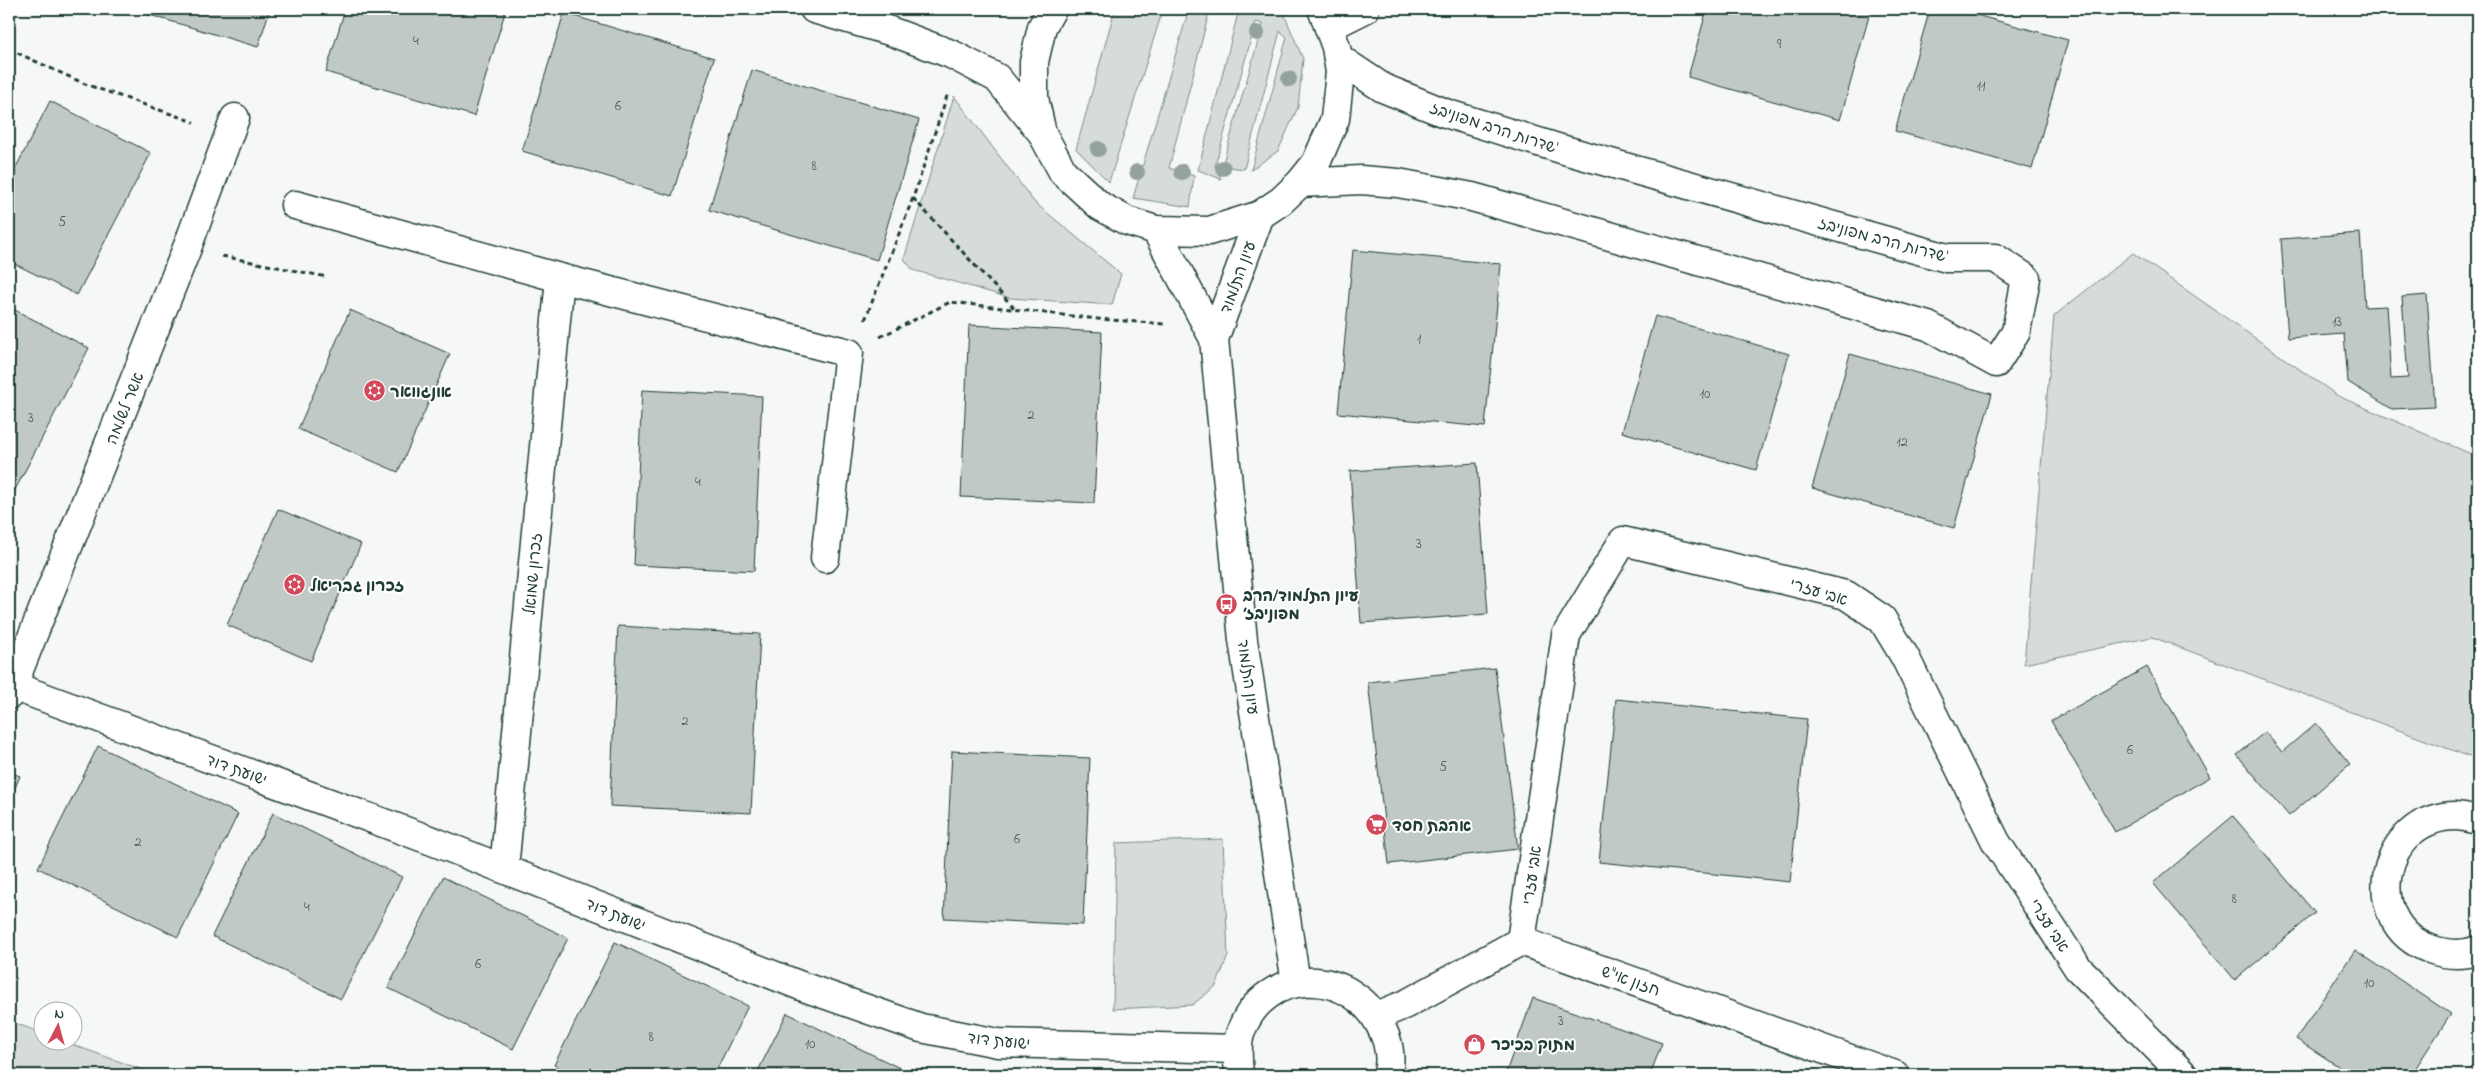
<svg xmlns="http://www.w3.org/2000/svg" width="2487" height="1084" viewBox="0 0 2487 1084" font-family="'Indie Flower','Playpen Sans Hebrew',sans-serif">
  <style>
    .green { fill: #d6dcdb; stroke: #7a8c88 }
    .building { fill: #c0c9c6; stroke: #1f3d34 }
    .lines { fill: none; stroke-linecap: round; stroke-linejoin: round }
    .street-casing { stroke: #1f3d34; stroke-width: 31 }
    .secondary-casing { stroke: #1f3d34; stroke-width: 31 }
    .path { stroke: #1f3d34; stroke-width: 3; stroke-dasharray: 5 4; stroke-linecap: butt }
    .street { stroke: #fff; stroke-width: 28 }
    .secondary { stroke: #fff; stroke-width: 28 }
    .tree { fill: #94a29e }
    .labels { text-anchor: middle; stroke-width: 4; stroke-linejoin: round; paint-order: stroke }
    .number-label { font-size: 14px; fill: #476058 }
    .street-label { font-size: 16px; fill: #1f3d34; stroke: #fff }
    .poi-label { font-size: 16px; font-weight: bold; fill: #1f3d34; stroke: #fff; text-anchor: start }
  </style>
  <rect width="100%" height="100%" fill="#f6f7f7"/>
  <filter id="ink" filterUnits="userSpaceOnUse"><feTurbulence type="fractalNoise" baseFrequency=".02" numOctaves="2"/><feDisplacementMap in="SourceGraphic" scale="10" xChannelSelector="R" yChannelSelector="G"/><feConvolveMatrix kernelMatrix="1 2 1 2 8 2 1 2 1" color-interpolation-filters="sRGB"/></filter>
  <g filter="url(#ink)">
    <path class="green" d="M1115 9H1163L1109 182 1076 149Z
      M1189 9H1210L1169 168 1194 176 1190 207 1133 198Z
      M1228 9H1282L1303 59 1298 107 1278 151 1251 170 1287 37 1280 31 1244 169 1222 166 1263 24 1256 22 1215 166 1221 179 1198 170 1238 13Z
      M954 96 1034 202 1121 274 1112 305 1010 298 913 270 904 259Z
      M2133 253 2338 396 2478 457V760L2152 637 2024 664 2054 316Z
      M1223 839 1228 956 1216 986 1192 1005 1113 1009 1116 843Z
      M9 1021 42 1033V1042H65L157 1075H9Z"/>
    <path class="building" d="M129 9H270L258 47Z
      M345 9H506L474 116 326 72Z
      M1707 9H1871L1840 120 1688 77Z
      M1930 9H1954L2068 40 2032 169 1895 131Z
      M564 13 714 58 672 196 522 151Z
      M752 70 919 120 877 260 709 210Z
      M50 101 151 153 77 295 9 261V181Z
      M2360 233 2365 307 2386 306 2391 379 2408 378 2402 297 2427 295 2435 407 2392 409 2348 382 2344 334 2288 338 2281 239Z
      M1353 250 1501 264 1485 427 1338 413Z
      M9 307 89 348 15 490 9 487Z
      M350 310 450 354 398 472 298 429Z
      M1655 316 1789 354 1756 470 1622 432Z
      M969 325 1102 332 1094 503 961 497Z
      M1850 354 1992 394 1954 528 1812 488Z
      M642 390 762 396 754 571 634 565Z
      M1477 463 1488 614 1361 623 1350 471Z
      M278 509 361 544 311 661 227 625Z
      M618 626 760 634 751 813 610 806Z
      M2147 667 2210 777 2115 832 2051 721Z
      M1495 668 1518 849 1389 864 1368 682Z
      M1616 699 1807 719 1790 882 1599 862Z
      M2316 723 2350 764 2289 816 2237 755 2265 732 2282 752Z
      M98 746 238 814 178 937 38 868Z
      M952 751 1090 758 1083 925 944 918Z
      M9 772 20 776 9 802Z
      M273 813 402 877 341 999 212 936Z
      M2233 816 2315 913 2235 980 2153 883Z
      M443 877 568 938 513 1049 388 988Z
      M615 942 748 1006 714 1075H576L554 1065Z
      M2355 950 2451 1014 2411 1075H2352L2296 1039Z
      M1533 998 1662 1043 1650 1075H1505Z
      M787 1013 912 1074 911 1075H756Z
      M956 1072 978 1075H955Z"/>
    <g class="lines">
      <defs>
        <path id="street" d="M1329 27 1365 9
          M1300 183 1361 180 1398 183 1472 197 1928 326 1996 363 2016 332 2026 278 1995 258H1947L1561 149 1445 113 1383 88 1338 58
          M295 205 560 278 849 353 825 558
          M1156 230 1214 339 1243 640 1296 983
          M1214 339 1260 215
          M13 686 435 842 801 986 921 1028 998 1043 1237 1049
          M9 695 187 248 235 118
          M2478 820C2471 819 2463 816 2456 816 2380 816 2359 923 2430 949 2446 955 2462 956 2478 950
          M504 869 560 278
          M1521 941 1566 635 1623 541 1846 595 1882 619 1905 657 1996 842 2078 968 2184 1075
          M1377 1016 1406 1004 1521 941 1895 1075
          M1239 1075C1238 1061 1236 1047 1240 1034 1263 964 1355 966 1383 1031 1389 1043 1392 1062 1387 1075"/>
        <path id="secondary" d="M814 9 890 31 951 54 997 78 1038 128
          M1052 9 1042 27 1034 62V98L1042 133 1063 172 1100 206 1127 221 1156 230 1209 231 1260 215 1281 201 1300 183 1316 163 1335 119 1340 72 1336 47 1322 9"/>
      </defs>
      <use href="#street" class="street-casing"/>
      <use href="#secondary" class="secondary-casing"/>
      <path class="path" d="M9 49 85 84 194 122
        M913 198 1016 310
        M222 256 327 277
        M865 320 913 198 948 93
        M880 337 950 302 1098 319 1165 324"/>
      <use href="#street" class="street"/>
      <use href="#secondary" class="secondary"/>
    </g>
    <g class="tree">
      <circle cx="1257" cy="33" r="8"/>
      <circle cx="1289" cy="79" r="8"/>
      <circle cx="1098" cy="149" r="8"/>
      <circle cx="1223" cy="168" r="8"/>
      <circle cx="1137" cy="172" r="8"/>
      <circle cx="1182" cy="172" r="8"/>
    </g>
  </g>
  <defs>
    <symbol id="synagogue-disc" viewBox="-11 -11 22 22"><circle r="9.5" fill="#d1495b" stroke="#fff"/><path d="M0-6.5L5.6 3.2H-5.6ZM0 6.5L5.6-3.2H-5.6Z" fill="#fff"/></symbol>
    <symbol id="bus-disc" viewBox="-11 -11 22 22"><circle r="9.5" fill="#d1495b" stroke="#fff"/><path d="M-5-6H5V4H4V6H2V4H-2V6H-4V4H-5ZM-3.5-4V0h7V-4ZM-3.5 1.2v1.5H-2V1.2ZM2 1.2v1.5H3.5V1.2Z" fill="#fff"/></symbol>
    <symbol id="supermarket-disc" viewBox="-11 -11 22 22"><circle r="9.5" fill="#d1495b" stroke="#fff"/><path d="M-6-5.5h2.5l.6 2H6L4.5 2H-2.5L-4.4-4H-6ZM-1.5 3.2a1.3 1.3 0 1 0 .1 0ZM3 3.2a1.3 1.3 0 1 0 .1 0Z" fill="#fff"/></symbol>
    <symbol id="shop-disc" viewBox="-11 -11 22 22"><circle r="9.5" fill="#d1495b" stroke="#fff"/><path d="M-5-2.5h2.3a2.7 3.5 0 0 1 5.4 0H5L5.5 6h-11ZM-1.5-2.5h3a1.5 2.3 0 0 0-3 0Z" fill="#fff"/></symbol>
  </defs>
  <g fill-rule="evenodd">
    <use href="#synagogue-disc" x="362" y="378" width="25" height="25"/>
    <use href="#synagogue-disc" x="282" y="572" width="25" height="25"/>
    <use href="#bus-disc" x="1214" y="592" width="25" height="25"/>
    <use href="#supermarket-disc" x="1364" y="812" width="25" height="25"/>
    <use href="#shop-disc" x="1462" y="1032" width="25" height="25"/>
  </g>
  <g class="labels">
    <g class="number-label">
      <text x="416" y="45">4</text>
      <text x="1779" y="48">9</text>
      <text x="1981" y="90">11</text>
      <text x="618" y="110">6</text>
      <text x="814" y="170">8</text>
      <text x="62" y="226">5</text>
      <text x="2337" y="326">13</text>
      <text x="1419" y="343">1</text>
      <text x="1705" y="398">10</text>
      <text x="1031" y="419">2</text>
      <text x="31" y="422">3</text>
      <text x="1902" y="446">12</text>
      <text x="698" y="486">4</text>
      <text x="1419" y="548">3</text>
      <text x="685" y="725">2</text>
      <text x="2130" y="754">6</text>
      <text x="1443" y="771">5</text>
      <text x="1017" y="843">6</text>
      <text x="138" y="846">2</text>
      <text x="2234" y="903">8</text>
      <text x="307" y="911">4</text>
      <text x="478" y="968">6</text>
      <text x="2369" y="987">10</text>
      <text x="1561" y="1025">3</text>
      <text x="651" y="1041">8</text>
      <text x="810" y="1048">10</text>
    </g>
    <g class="street-label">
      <text transform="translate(1494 127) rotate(18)" y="6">שדרות הרב מפוניבז'</text>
      <text transform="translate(1883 239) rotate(15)" y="6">שדרות הרב מפוניבז'</text>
      <text transform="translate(1237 277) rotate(-70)" y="6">עיון התלמוד</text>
      <text transform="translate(124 408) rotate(-68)" y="6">אשר לשלמה</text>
      <text transform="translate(532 574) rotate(-85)" y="6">זכרון שמואל</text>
      <text transform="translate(1819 591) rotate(17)" y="6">אבי עזרי</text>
      <text transform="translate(1249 677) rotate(82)" y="6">עיון התלמוד</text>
      <text transform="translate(237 769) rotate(20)" y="6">ישועת דוד</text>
      <text transform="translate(1531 875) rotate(-82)" y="6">אבי עזרי</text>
      <text transform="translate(616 914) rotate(22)" y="6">ישועת דוד</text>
      <text transform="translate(2050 925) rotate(57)" y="6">אבי עזרי</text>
      <text transform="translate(1631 980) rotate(20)" y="6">חזון אי"ש</text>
      <text transform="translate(999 1040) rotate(6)" y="6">ישועת דוד</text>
    </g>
    <g class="poi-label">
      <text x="390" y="397">אונגוואר</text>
      <text x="310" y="591">זכרון גבריאל</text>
      <text x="1243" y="601">עיון התלמוד/הרב<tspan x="1243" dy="18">מפוניבז׳</tspan></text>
      <text x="1392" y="831">אהבת חסד</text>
      <text x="1491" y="1050">מתוק בכיכר</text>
    </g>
  </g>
  <rect width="2487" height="1084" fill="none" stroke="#fff" stroke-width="30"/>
  <rect x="15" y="15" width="2457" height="1054" fill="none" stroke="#1f3d34" stroke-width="2" filter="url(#ink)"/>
  <g transform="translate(58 1026) rotate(6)"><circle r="24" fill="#ffffff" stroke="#a5b1ae"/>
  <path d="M0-4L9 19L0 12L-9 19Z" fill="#d1495b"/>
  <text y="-8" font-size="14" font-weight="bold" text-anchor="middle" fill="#1f3d34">N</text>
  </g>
</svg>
